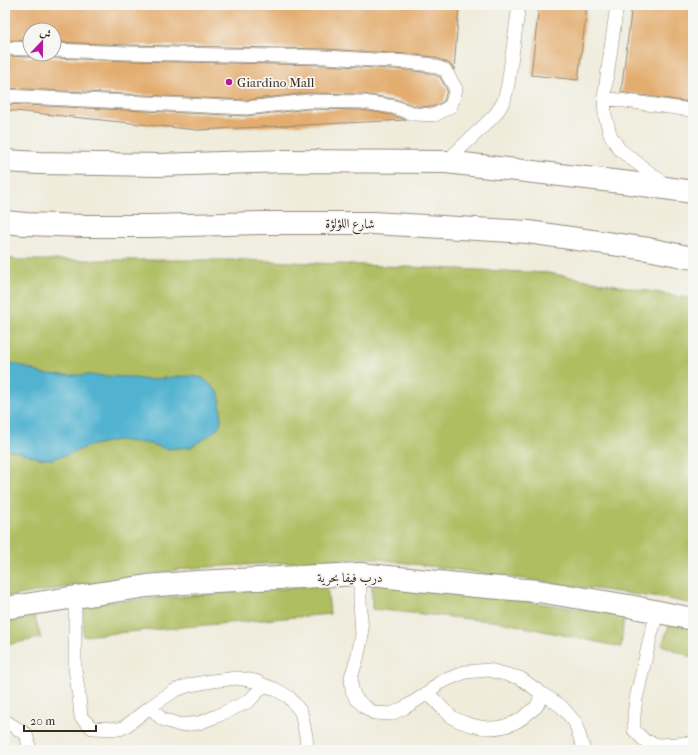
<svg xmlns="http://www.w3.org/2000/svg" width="698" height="755" viewBox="0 0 698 755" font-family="'IM FELL French Canon',Amiri,serif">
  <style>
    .green { fill: #aebe61; stroke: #747440 }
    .water { fill: #51b3d0; stroke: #466e77 }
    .building { fill: #e3ad70 }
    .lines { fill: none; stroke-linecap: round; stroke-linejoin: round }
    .lane-casing { stroke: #958b7c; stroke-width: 14 }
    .street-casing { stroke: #958b7c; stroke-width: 24 }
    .secondary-casing { stroke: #958b7c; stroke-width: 24 }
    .lane { stroke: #fff; stroke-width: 13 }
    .street { stroke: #fff; stroke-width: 22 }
    .secondary { stroke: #fff; stroke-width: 22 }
    .poi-dot { fill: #b5179e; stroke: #f6f6f2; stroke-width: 1.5 }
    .labels { text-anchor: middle; stroke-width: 3.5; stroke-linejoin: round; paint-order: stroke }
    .poi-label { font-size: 13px; fill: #3b2a1e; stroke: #f6f6f2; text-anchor: start }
    .street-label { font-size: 13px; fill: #3b2a1e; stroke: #f6f6f2 }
  </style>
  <rect width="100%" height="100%" fill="#f6f6f2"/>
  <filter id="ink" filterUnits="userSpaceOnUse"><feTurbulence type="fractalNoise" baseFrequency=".025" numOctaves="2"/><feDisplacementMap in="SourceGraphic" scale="8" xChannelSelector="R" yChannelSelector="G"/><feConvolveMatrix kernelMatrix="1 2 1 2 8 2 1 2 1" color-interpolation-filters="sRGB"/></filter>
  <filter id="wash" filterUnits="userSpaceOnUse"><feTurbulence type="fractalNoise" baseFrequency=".012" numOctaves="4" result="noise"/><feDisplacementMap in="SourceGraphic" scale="16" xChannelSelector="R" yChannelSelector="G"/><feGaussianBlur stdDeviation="0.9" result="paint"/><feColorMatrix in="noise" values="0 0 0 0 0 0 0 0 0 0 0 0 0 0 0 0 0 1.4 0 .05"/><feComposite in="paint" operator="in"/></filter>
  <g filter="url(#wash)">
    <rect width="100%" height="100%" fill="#efecdb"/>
    <path class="green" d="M5 258 19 260H244L548 273 693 299V604L668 599 370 558 190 568 5 597Z
      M372 580 624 615 621 647 500 622 372 609Z
      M327 585 330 614 83 636V604Z
      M33 611 41 638 5 645V618Z
      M671 621 693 626V658L662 645Z"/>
    <path class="water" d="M5 361 25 367 43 374 65 375H86L126 377 148 380 173 377 191 376 203 378 219 393 221 412V423L216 430 204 439 191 447 167 449 150 444 117 440 89 446 67 455 52 459 38 458 23 453 5 449Z"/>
    <g id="blocks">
      <path class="building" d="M5 5H459L454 70 452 66 448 63 434 57 408 54 325 49 128 45 54 42V30H30V41L5 40Z
        M539 5H587L578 80 531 75Z
        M632 5H693V101L690 102 621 92Z
        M36 54H47L50 57 54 58 128 61 325 65 407 70 429 73 440 77 447 90 444 101 433 107 416 106 395 99 363 94 308 93 246 100 5 88V56L30 57 33 56Z
        M5 104 246 116 309 109 362 110 392 115 407 120 198 130 5 110Z"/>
    </g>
  </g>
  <g filter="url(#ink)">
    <use href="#blocks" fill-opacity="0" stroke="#958b7c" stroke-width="1"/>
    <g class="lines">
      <defs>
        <path id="lane" d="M617 5 604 98 605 115 610 134 619 149 667 186
          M5 48 30 49
          M5 96 246 108 309 101 363 102 394 107 414 114 435 115 451 106 456 89 445 70 431 65 408 62 325 57 128 53 54 50
          M604 98 691 110 693 109
          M446 162 495 115 504 101 508 84 519 5
          M360 574V601L362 635 357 659 351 677 352 690 356 699 364 706 374 713 391 714 404 708 428 693 439 683 465 672 489 670 520 678 541 693 561 706 575 722 583 747 582 750
          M75 597V669L79 696 81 717 92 728 120 729 126 726 150 707 174 691 181 688 190 685 212 681 237 678 255 681 264 685 275 689 289 697 301 712 306 736 307 750
          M658 611 651 634 636 699 634 715V730L645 741 659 745 693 743
          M428 693C436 701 443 710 452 717 457 721 465 723 471 725 492 731 513 728 528 713 531 711 534 709 536 707 539 704 540 698 541 693
          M150 707 162 719 180 725 199 723 217 716 249 701 264 685
          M5 721 26 734 30 750"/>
        <path id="street" d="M5 608 147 586 197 582 360 574 476 586 538 591 629 606 693 619"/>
        <path id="secondary" d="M5 161 39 163 159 165 285 161 446 162 630 183 693 192
          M5 222 25 224 85 226H152L262 223H373L528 232 648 249 693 258"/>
      </defs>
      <use href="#lane" class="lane-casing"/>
      <use href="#street" class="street-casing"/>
      <use href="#secondary" class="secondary-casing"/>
      <use href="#lane" class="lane"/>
      <use href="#street" class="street"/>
      <use href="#secondary" class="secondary"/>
    </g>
  </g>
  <circle class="poi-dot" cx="229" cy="82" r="4"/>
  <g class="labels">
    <g class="poi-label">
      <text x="237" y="87">Giardino Mall</text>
    </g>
    <g class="street-label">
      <text transform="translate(350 223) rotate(1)" y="5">شارع اللؤلؤة</text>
      <text x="350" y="582">درب فيفا بحرية</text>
    </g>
  </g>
  <rect width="698" height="755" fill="none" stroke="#f6f6f2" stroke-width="20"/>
  <g transform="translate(42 42) rotate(22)"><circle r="19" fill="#f6f6f2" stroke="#aba49d"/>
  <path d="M0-3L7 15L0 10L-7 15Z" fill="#b5179e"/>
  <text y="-6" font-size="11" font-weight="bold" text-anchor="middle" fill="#3b2a1e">ش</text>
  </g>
  <path d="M24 725v6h72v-6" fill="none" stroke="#3b2a1e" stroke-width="2"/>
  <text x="30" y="725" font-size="12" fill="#3b2a1e" stroke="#f6f6f2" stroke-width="3" paint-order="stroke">20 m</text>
</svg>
